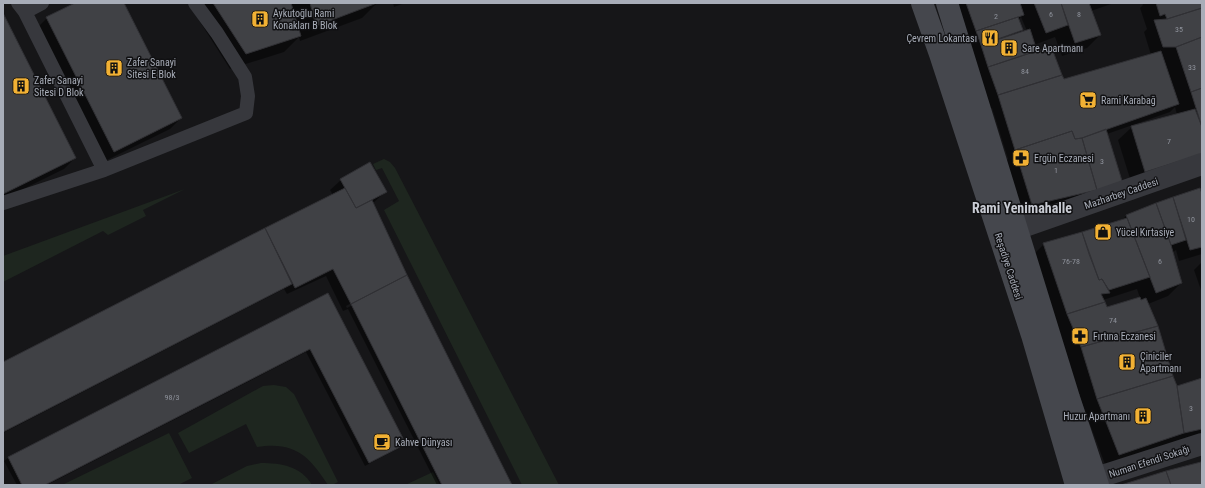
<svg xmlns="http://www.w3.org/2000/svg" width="1205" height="488" viewBox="0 0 1205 488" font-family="'Roboto Condensed',sans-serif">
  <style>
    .green { fill: #1e261f }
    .shadow { fill: #0007; fill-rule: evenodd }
    .building { fill: #404145; stroke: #303034 }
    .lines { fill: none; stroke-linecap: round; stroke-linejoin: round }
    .service { stroke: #37383d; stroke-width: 14 }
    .minor { stroke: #37383d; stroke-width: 22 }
    .secondary { stroke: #45474d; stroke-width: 22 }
    .labels { text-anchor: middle; stroke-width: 3; stroke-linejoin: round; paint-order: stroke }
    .number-label { font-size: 8px; fill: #8e929b }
    .poi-label { font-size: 10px; fill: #a8adb8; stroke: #111113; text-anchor: start }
    .street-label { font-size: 10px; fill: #a8adb8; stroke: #111113 }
    .district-label { font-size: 14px; font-weight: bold; fill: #c9ccd4; stroke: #111113 }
  </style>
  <rect width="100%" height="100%" fill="#161618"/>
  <path class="green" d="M384 159 390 162 395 168 559 485H522L384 210 399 201 382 168 376 170 373 164Z
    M185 189 143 210 146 216 108 235 103 231 3 282V256Z
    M274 385 286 387 294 394 338 482 332 485H328C309 456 295 441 257 447L246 424 189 453 178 433 263 386Z
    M169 433 192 478 178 485H62Z
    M261 463C281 463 301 466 312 485H210L247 466Z
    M433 472 440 485H405Z"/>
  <path class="shadow" d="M77 3H123L181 118 170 129 103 162 36 29 47 18Z
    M188 3H377L362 18 300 41 299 37 284 52 230 69Z
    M393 3H405L394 7Z
    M954 3H1114L1091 11 1100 35 1087 48 1062 56 1055 37 1034 45 1036 52 1063 80 1151 55 1144 32 1147 29 1140 8 1143 5 1142 3H1202V165L1132 185 1118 140 1132 127 1177 115 1175 107 1170 112 1107 134 1122 184 1017 221 1000 167 1008 159 992 108 982 111ZM1021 17 1027 31 1020 33 1022 30 1018 20Z
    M3 16 75 158 64 169 3 199Z
    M341 180 385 192 372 204 406 275 511 485H437L348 309 343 311 326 276 287 294 284 289 3 433V363L333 195 330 190ZM398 278V280L347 308 346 306Z
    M1202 188V254L1179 261 1176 250 1172 253 1181 283 1168 296 1148 304 1176 388 1202 379V440L1106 467 1028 260 1044 244 1121 221 1126 216ZM1137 289 1140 298 1106 308 1103 300Z
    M1202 262V293L1194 270Z
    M327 294 405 444 401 447 365 466 306 352 47 485H17L4 461 8 458Z
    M1202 463V485H1124Z"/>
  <path class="building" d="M75 3H124L182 118 114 152 46 17Z
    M213 3H291L301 36 246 54Z
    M310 3H377L316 26Z
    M966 3H1020L1024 15 976 31Z
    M1034 3H1061L1068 25 1046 33Z
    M1061 3H1089L1101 35 1075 43Z
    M1156 3H1202V8L1167 19 1165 14 1160 16Z
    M1202 8V37L1176 47H1163L1154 20 1167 19Z
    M3 13 76 158 3 194Z
    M1018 17 1023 30 981 45 976 31Z
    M1030 29 1037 51 988 67 981 45Z
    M1202 37V88L1191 92 1176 47Z
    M1051 46 1062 75 998 95 988 67Z
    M1161 51 1179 104 1082 138 1075 139 1072 131 1015 150 998 95 1062 75 1064 79Z
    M1202 88V127L1191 92Z
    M1195 109 1202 127V154L1145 172 1131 126Z
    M1106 129 1123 184 1097 190 1082 138Z
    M1072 131 1075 139 1082 138 1097 190 1032 205 1015 150Z
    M370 162 387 192 356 208 340 179Z
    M345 188 356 208 372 200 407 275 351 304 333 269 295 288 265 228Z
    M1200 188 1202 194V247L1190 250 1173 197Z
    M1173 197 1186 240 1171 245 1156 203Z
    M1156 203 1171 245 1182 283 1156 293 1126 215Z
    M1127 218 1150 277 1109 290 1102 279 1099 280 1089 254 1082 232Z
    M265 228 292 284 3 432V362Z
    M1082 232 1099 280 1102 279 1110 293 1101 294 1105 302 1067 314 1043 243Z
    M407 275 512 485H442L351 304Z
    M328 293 406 444 369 463 310 349 45 485H22L8 457Z
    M1140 297 1141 300 1146 298 1158 326 1081 347 1067 314 1105 302 1107 307Z
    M1158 326 1173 376 1097 399 1081 347Z
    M1173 376 1177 386 1184 433 1119 455 1097 399Z
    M1202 378V429L1184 433 1177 386Z
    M1201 462 1202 485H1171L1166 471Z
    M1166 471 1171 485H1121Z"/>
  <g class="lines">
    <path class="service" d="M18 3 25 12 104 170
      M25 12 42 3
      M3 203 104 170 246 113 248 96 245 77 217 33 195 3"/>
    <path class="minor" d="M1016 229 1202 164
      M1096 478 1202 444"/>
    <path class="secondary" d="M922 3 940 54 1032 335 1076 485
      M947 3 1069 398 1098 485"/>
  </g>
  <defs>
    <symbol id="building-square" viewBox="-11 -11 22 22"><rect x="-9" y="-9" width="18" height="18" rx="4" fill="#f2b134" stroke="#111113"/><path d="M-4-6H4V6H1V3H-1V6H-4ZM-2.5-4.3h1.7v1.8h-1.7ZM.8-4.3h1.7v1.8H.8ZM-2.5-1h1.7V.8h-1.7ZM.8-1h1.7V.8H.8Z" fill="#111"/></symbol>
    <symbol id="restaurant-square" viewBox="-11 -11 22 22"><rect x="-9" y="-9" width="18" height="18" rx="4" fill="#f2b134" stroke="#111113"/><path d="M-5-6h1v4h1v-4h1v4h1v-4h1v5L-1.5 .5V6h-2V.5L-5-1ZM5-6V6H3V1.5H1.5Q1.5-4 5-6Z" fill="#111"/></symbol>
    <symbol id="supermarket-square" viewBox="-11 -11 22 22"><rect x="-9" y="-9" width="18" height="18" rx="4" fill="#f2b134" stroke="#111113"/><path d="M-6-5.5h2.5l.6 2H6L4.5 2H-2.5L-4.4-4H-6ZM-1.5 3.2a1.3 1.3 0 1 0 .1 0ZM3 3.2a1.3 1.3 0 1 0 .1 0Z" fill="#111"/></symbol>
    <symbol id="pharmacy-square" viewBox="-11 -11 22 22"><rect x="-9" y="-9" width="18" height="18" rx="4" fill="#f2b134" stroke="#111113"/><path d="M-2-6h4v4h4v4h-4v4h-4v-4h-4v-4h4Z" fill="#111"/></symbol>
    <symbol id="shop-square" viewBox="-11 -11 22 22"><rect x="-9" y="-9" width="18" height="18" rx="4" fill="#f2b134" stroke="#111113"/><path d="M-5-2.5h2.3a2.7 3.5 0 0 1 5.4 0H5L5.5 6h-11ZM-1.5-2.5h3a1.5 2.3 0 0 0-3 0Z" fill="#111"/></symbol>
    <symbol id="cafe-square" viewBox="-11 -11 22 22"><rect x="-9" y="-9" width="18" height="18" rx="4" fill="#f2b134" stroke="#111113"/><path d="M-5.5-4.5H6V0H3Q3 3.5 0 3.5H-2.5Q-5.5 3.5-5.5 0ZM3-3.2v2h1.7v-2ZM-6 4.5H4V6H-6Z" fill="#111"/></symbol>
  </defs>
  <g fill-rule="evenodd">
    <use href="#building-square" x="250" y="9" width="20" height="20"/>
    <use href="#restaurant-square" x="980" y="28" width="20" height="20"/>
    <use href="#building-square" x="999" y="38" width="20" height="20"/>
    <use href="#building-square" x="104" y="58" width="20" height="20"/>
    <use href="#building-square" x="11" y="76" width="20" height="20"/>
    <use href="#supermarket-square" x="1078" y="90" width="20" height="20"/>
    <use href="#pharmacy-square" x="1011" y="148" width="20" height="20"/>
    <use href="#shop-square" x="1093" y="222" width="20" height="20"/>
    <use href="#pharmacy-square" x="1070" y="326" width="20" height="20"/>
    <use href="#building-square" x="1117" y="352" width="20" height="20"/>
    <use href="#building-square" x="1133" y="406" width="20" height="20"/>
    <use href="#cafe-square" x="372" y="432" width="20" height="20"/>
  </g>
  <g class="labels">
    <g class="number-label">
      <text x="1051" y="17">6</text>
      <text x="1079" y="17">8</text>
      <text x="996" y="19">2</text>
      <text x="1179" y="32">35</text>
      <text x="1192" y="70">33</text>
      <text x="1025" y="74">84</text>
      <text x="1169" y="144">7</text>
      <text x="1102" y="164">3</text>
      <text x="1056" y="173">1</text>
      <text x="1191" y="222">10</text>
      <text x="1071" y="264">76-78</text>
      <text x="1160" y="264">6</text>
      <text x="1113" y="323">74</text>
      <text x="172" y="400">98/3</text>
      <text x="1191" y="411">3</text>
    </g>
    <g class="poi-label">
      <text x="273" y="17">Aykutoğlu Rami<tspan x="273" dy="12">Konakları B Blok</tspan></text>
      <text x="977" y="42" text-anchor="end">Çevrem Lokantası</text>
      <text x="1022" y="52">Sare Apartmanı</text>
      <text x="127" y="66">Zafer Sanayi<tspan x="127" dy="12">Sitesi E Blok</tspan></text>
      <text x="34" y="84">Zafer Sanayi<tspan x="34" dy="12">Sitesi D Blok</tspan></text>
      <text x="1101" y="104">Rami Karabağ</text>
      <text x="1034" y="162">Ergün Eczanesi</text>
      <text x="1116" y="236">Yücel Kırtasiye</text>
      <text x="1093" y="340">Fırtına Eczanesi</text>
      <text x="1140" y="360">Çiniciler<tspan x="1140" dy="12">Apartmanı</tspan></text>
      <text x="1130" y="420" text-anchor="end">Huzur Apartmanı</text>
      <text x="395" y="446">Kahve Dünyası</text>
    </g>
    <g class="street-label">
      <text transform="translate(1121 193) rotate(-19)" y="4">Mazharbey Caddesi</text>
      <text transform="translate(1009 266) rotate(72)" y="4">Reşadiye Caddesi</text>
      <text transform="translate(1149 461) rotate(-18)" y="4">Numan Efendi Sokağı</text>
    </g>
    <g class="district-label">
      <text x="1022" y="213">Rami Yenimahalle</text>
    </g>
  </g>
  <rect width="1205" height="488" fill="none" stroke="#a8adb8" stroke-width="8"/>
</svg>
